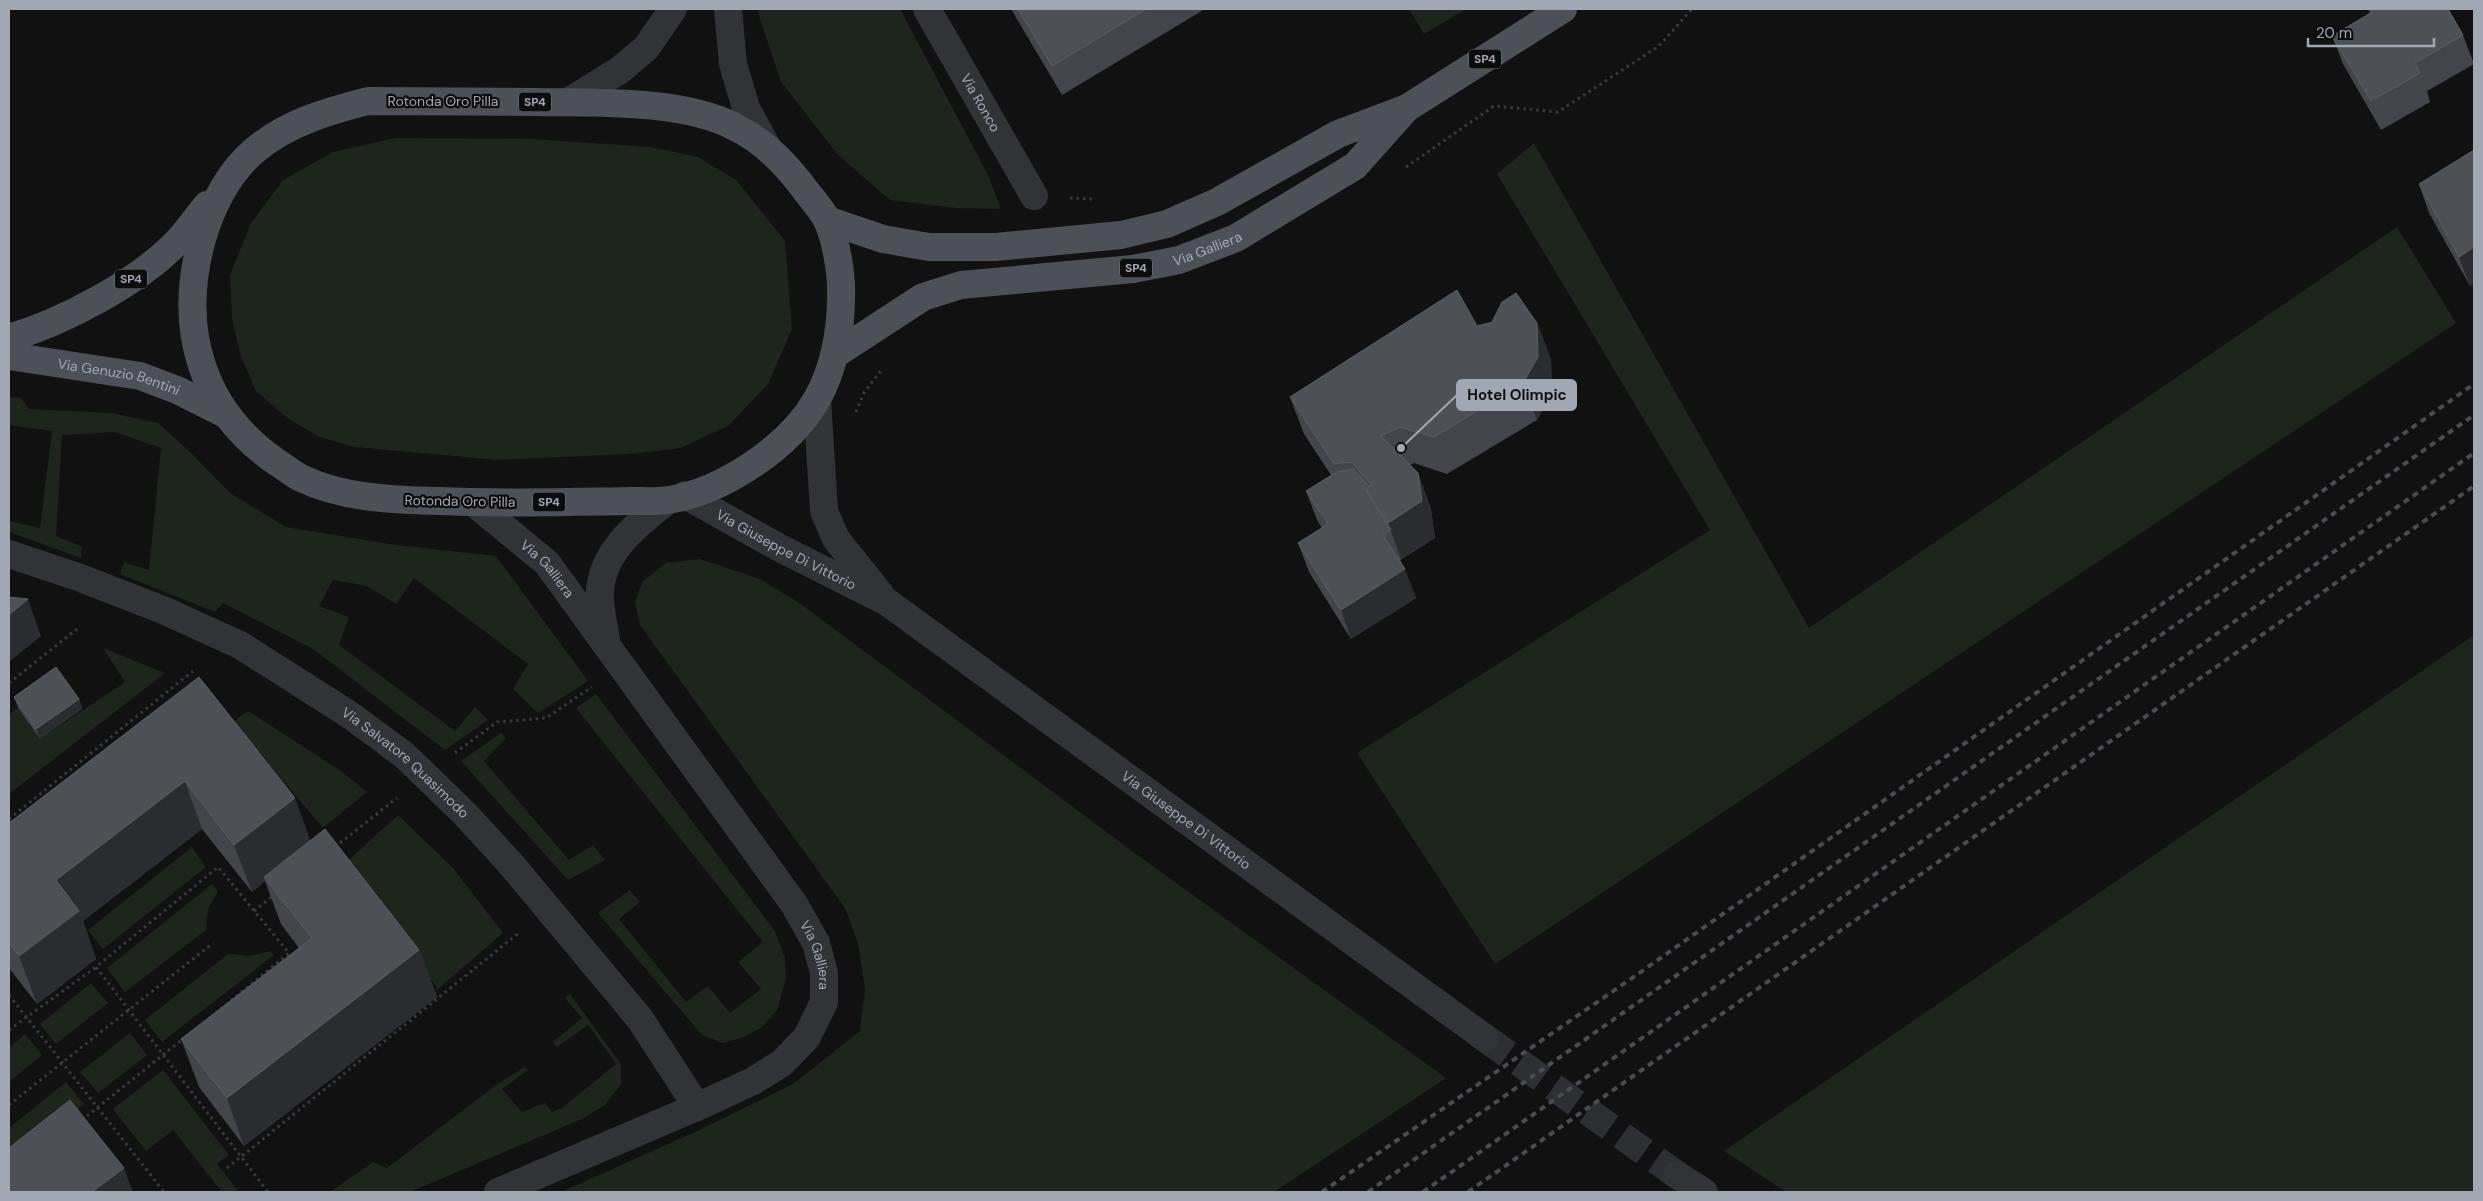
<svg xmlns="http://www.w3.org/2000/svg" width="2483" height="1201" viewBox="0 0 2483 1201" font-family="'DM Sans',sans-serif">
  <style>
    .green { fill: #1d251d }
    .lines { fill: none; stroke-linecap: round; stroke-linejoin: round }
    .minor-tunnel { stroke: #2e2f32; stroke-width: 28; stroke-dasharray: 28 14; stroke-linecap: butt }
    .path { stroke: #373a3e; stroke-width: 3; stroke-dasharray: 2.5 4; stroke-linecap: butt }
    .minor { stroke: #313337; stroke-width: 28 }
    .major { stroke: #4d5056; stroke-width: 28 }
    .rail { stroke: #484b50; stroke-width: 4; stroke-dasharray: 6 5; stroke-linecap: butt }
    .wall { fill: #43454a }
    .shaded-wall { fill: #2b2c2f }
    .building { fill: #4d5055; stroke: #5a5e64 }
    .labels { text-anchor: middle; stroke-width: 4.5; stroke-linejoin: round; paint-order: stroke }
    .shield { fill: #0c0c0d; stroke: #747982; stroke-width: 1 }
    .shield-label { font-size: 12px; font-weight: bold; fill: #a1a8b4 }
    .street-label { font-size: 14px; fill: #a1a8b4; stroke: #0c0c0d }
    .leader { fill: none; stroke: #a1a8b4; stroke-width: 2 }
    .callout-dot { fill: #a1a8b4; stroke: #0c0c0d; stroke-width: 2 }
    .callout { fill: #a1a8b4; stroke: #a1a8b4; stroke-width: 2 }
    .callout-label { font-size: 15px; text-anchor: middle; font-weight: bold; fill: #111 }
  </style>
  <rect width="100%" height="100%" fill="#111112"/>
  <path class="green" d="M759 9H900L988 175 1001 209 956 208 890 200 839 156 781 82 759 16Z
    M1409 9H1466L1424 34Z
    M395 138 532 139 651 147 698 157 736 180 785 241 792 329 768 384 729 425 681 448 628 454 498 460 355 447 319 437 286 417 256 391 241 357 232 319 230 275 251 223 283 180 333 152Z
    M1534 143 1809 628 2397 227 2456 323 1495 964 1357 753 1710 530 1497 174Z
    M9 397 21 398 29 409 111 413 158 423 190 452 230 493 286 527 396 545 496 556 588 681 538 713 513 689 528 664 414 578 396 604 367 586 333 580 319 606 349 617 339 645 455 731 475 707 488 720 445 750 313 649 223 603 215 612 120 574 124 562 149 570 161 448 114 432 62 435 56 536 81 546V558L9 532 10 521 40 528 52 431 9 425Z
    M700 559 760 579 801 604 1132 851 1446 1078 1274 1192H561L695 1132 793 1084 860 1031 865 989 858 943 845 908 640 625 635 602 643 581 666 563Z
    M2474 635V1192H1786L1724 1151Z
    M103 648 165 673 9 794V714L18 708 40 739 125 682Z
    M596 694 775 931 785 958 786 979 777 1010 761 1028 742 1038 722 1043 702 1035 598 913 630 890 640 902 619 919 686 1002 708 986 730 1013 761 989 738 962 763 942 576 708Z
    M248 711 341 771 367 792 323 828 233 722Z
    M501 733 506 738 484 761 569 860 593 845 605 860 568 880 461 761Z
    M398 815 453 868 503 933 438 989 343 865Z
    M192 847 206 867 103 949 88 930Z
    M212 884 218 891 208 909 206 930 125 992 107 968Z
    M271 951 274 955 162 1042 145 1020 228 954 249 956Z
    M91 983 108 1003 56 1044 40 1024Z
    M570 994 621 1064V1084L605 1105 582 1119 410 1192H330L373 1162 387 1168 496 1085 524 1067 528 1070 502 1089 522 1112 545 1103 552 1112 562 1108 616 1064 588 1025 557 1047 553 1042 582 1018 565 998Z
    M130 1033 147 1055 98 1093 80 1072Z
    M25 1034 42 1055 9 1082V1048Z
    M163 1070 229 1155 217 1164 239 1192H222L173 1130 146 1151 113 1109Z
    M66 1082 84 1104 9 1164V1128Z"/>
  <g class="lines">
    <path class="minor-tunnel" d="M1485 1038 1677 1175"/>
    <path class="path" d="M1406 167 1494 106 1558 112 1659 46 1692 9
      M1070 198 1093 199
      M856 412 864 393 882 369
      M9 683 77 629
      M455 753 497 722 546 718 592 687
      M9 819 193 671
      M335 847 397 798
      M254 911 273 896
      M9 995 164 1192
      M211 1017 289 953 218 867 96 967 268 1192
      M9 1030 96 967
      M9 1105 213 943
      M82 1120 184 1038
      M227 1168 520 932"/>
    <g class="minor">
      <path d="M728 9 733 64 746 108 767 147"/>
      <path id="s1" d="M927 9 1034 196"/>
      <path d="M568 102 620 70 646 48 673 9"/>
      <path d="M817 400 824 511 836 539 880 594"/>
      <path id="s2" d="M685 495 778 547 887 602 1485 1038"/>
      <path id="s3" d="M474 503 547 563 794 904 816 943 824 973V1002L807 1037 782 1063 753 1081 697 1107 498 1192"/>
      <path id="s4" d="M9 554 78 577 163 610 240 645 350 715 404 755 464 813 510 863 640 1019 697 1107"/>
      <path d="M606 639C604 627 601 614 600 601 597 555 635 526 667 501"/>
      <path d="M1677 1175 1704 1192"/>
    </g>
    <g class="major">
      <path d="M368 101C423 101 479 102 535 102 594 103 682 99 735 127 764 141 787 165 806 191 813 200 822 210 827 220 836 239 842 275 841 297 841 331 834 369 817 399 790 447 722 492 668 500 657 502 644 501 633 501 568 502 503 504 439 501 393 500 342 498 301 478 293 474 286 468 278 463 201 411 177 328 202 239 212 205 228 173 255 150 287 123 328 111 368 101Z"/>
      <path d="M827 220 883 239 929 247H996L1069 240 1121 235 1167 224 1217 202 1338 134 1407 108 1563 9"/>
      <path d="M9 338C63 322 138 283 178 241 188 230 197 217 207 205"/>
      <path id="s5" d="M834 355 923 297 961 285 1133 269 1179 260 1236 238 1355 166 1405 110"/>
      <path id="s6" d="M9 356 140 376 177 390 225 414"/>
    </g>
    <path class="rail" d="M1322 1192 1635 976 2474 384
      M1368 1192 2474 415
      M1423 1192 2474 453
      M1468 1192 2474 486"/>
  </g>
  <path class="wall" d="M1011 9H1205L1062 95Z
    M2368 9H2448L2463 35 2474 64 2427 91 2430 102 2381 130 2343 64 2332 36 2370 14Z
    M2474 150V283L2470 286 2429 213 2419 184Z
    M1537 323 1551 360 1552 393 1537 420 1447 474 1414 463 1410 465 1418 473 1431 509 1435 538 1400 560 1416 598 1351 639 1309 572 1298 543 1322 528 1317 520 1306 491 1331 475 1304 434 1290 397 1477 326Z
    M199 677 310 840 419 950 437 997 244 1146 199 1087 181 1039 299 948 281 924 265 881 252 892 202 829 83 921 96 959 37 1004 9 968V823Z
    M14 697 79 699 82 709 40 739 18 708Z"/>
  <path class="shaded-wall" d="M2474 247V283L2470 286 2459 257Z
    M1537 323 1551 360 1552 393 1537 420 1523 383Z
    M1418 473 1431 509 1435 538 1401 559 1388 523Z
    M1405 569 1416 598 1351 639 1341 610Z
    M28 599 41 636 9 662V615Z
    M79 699 82 709 40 739 36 729Z
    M185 781 202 829 83 921 96 959 37 1004 19 956 56 880Z
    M295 798 312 845 264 877 265 881 252 892 234 845Z
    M419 950 437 997 244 1146 227 1098Z
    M124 1168 133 1192H92Z"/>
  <path class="building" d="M1018 9H1146L1052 66Z
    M2370 9H2448L2463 35 2415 63 2420 73 2371 101 2332 36 2372 12Z
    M2474 150V247L2459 257 2419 184Z
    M1457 290 1477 326 1492 322 1502 302 1516 293 1537 323 1538 357 1523 383 1434 437 1400 427 1381 436 1418 473 1422 501 1388 523 1366 489 1372 485 1351 462 1334 464 1290 397Z
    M1353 469 1369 486 1366 489 1369 496 1391 530 1383 535 1405 569 1341 610 1298 543 1328 524 1306 491 1337 472Z
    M9 597 28 599 9 615Z
    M56 667 79 699 36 729 14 697Z
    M199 677 295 798 234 845 185 781 56 880 79 911 19 956 9 943V823Z
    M325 829 419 950 227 1098 181 1039 312 938 264 877Z
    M70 1100 124 1168 92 1192H9V1148Z"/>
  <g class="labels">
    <g class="shield">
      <rect x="1469" y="49.5" width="32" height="19" rx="4"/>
      <rect x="519" y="92.5" width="32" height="19" rx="4"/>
      <rect x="1120" y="258.5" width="32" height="19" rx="4"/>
      <rect x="115" y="269.5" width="32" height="19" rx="4"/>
      <rect x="533" y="492.5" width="32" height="19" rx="4"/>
    </g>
    <g class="shield-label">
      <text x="1485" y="63">SP4</text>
      <text x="535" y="106">SP4</text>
      <text x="1136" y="272">SP4</text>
      <text x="131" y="283">SP4</text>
      <text x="549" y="506">SP4</text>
    </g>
    <g class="street-label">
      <text x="443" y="106">Rotonda Oro Pilla</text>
      <text dy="5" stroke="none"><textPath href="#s1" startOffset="108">Via Ronco</textPath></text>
      <text dy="5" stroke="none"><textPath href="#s5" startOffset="396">Via Galliera</textPath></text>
      <text dy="5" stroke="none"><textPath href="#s6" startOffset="112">Via Genuzio Bentini</textPath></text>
      <text transform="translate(460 501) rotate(1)" y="5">Rotonda Oro Pilla</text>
      <text dy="5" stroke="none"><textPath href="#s2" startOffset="115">Via Giuseppe Di Vittorio</textPath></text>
      <text dy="5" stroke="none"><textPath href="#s3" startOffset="99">Via Galliera</textPath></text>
      <text dy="5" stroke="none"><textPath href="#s4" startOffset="452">Via Salvatore Quasimodo</textPath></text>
      <text dy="5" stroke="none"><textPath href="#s2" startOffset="599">Via Giuseppe Di Vittorio</textPath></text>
      <text dy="5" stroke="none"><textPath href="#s3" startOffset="572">Via Galliera</textPath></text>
    </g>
  </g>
  <path class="leader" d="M1401 448L1457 395"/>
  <circle class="callout-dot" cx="1401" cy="448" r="5"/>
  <rect class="callout" x="1457" y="380" width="119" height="30" rx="5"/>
  <g class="callout-label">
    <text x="1517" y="400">Hotel Olimpic</text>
  </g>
  <rect width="2483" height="1201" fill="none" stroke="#a1a8b4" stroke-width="20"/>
  <path d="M2308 38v8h126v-8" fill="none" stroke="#a1a8b4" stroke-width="2.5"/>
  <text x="2316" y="38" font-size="15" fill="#a1a8b4" stroke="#0c0c0d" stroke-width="4" paint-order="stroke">20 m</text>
</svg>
